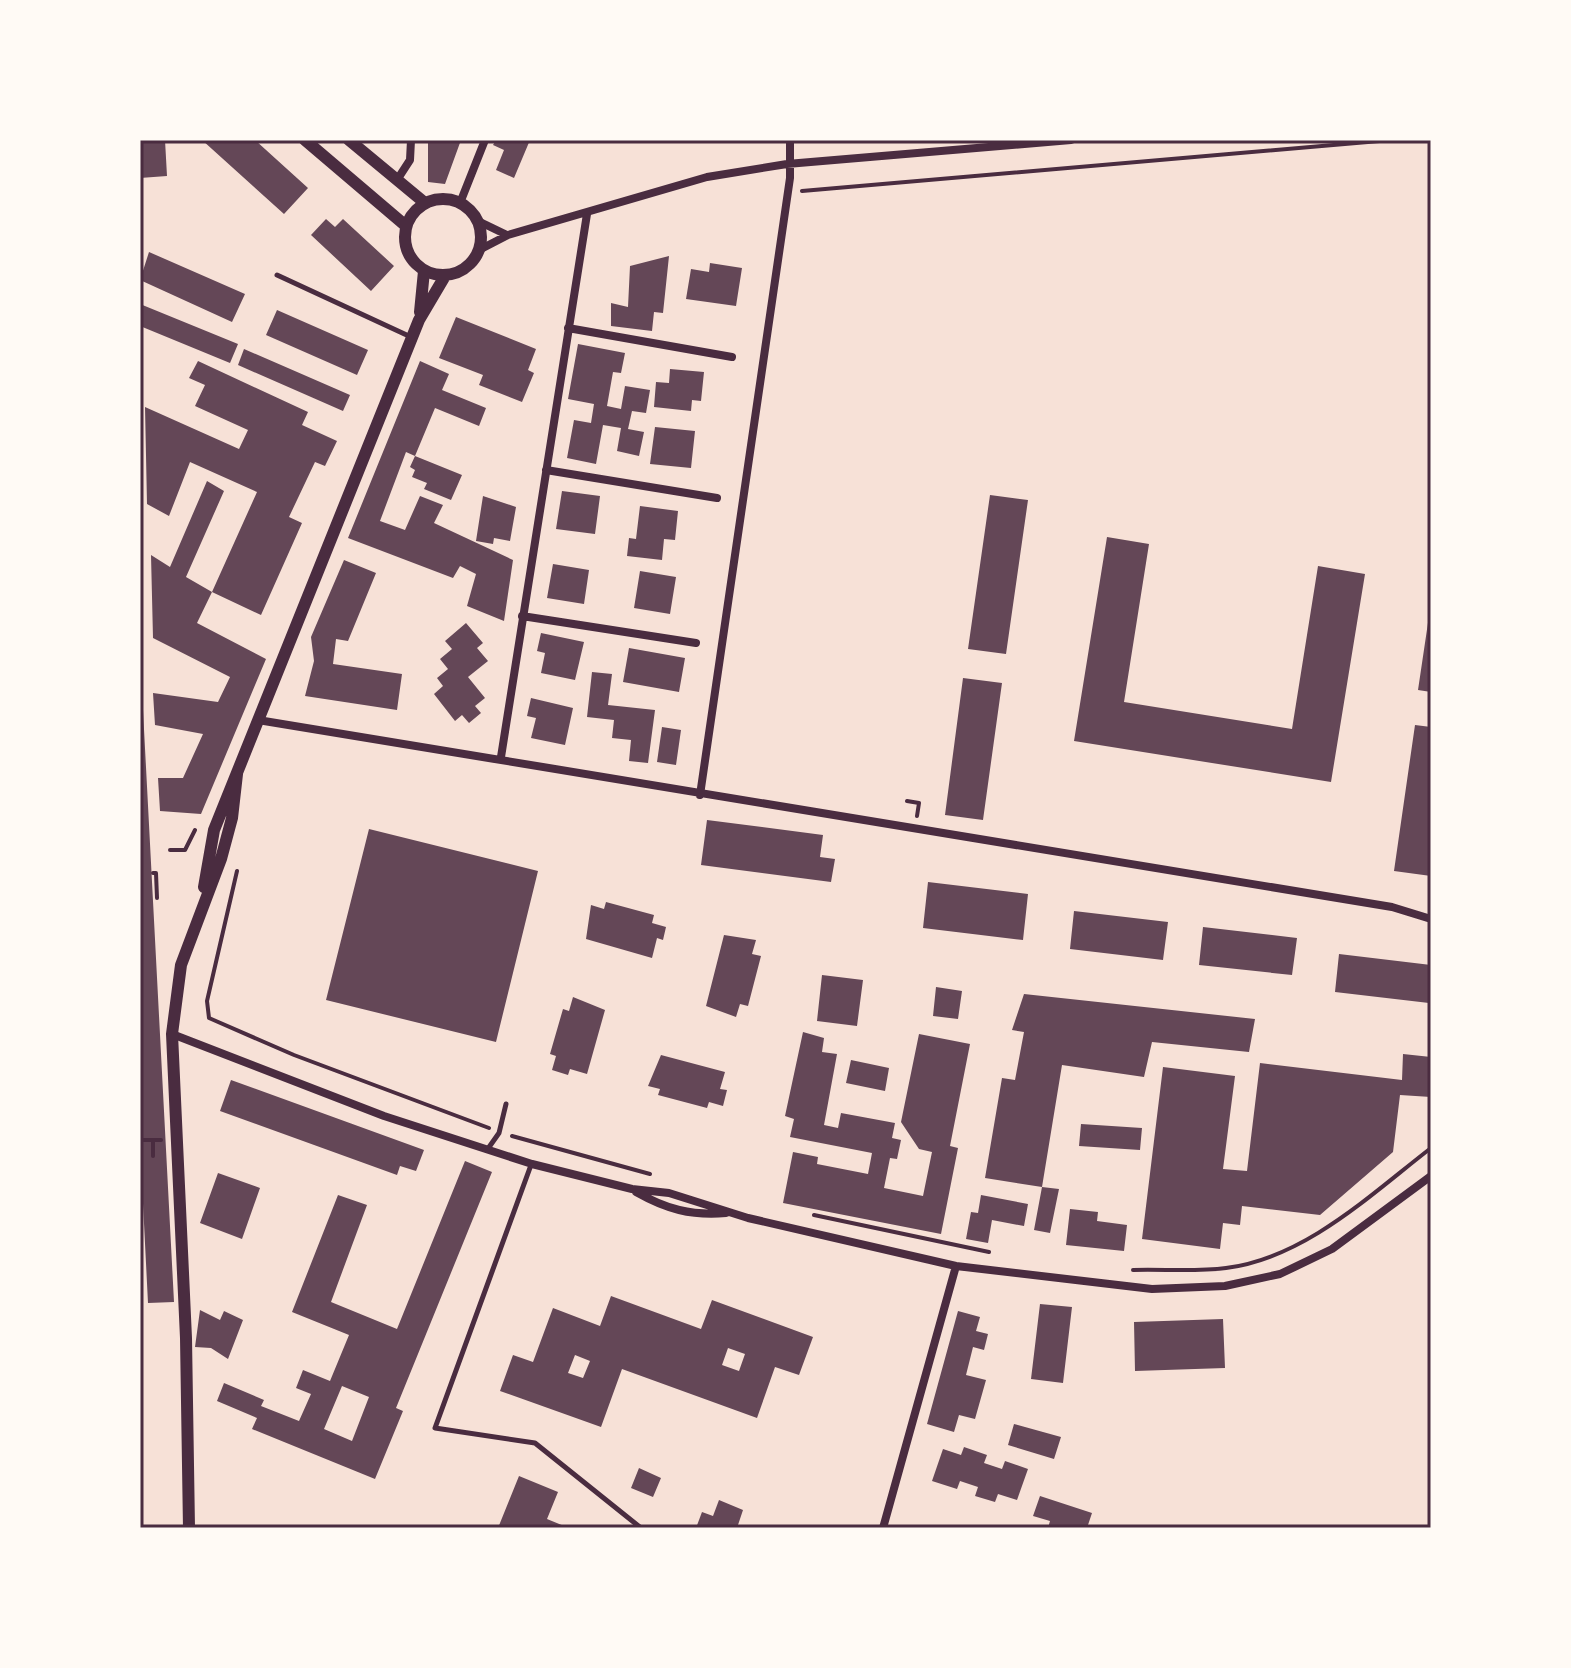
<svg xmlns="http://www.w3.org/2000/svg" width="1571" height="1668" viewBox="0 0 1571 1668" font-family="'Golos Text',sans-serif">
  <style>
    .building { fill: #644757; fill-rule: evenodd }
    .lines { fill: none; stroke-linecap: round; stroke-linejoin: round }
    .path { stroke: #4a2c40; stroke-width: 4 }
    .service { stroke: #4a2c40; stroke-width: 5 }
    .minor { stroke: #4a2c40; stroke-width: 8 }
    .tertiary { stroke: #4a2c40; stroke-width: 12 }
    .neatline { fill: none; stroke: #4a2c40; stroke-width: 3 }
  </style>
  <rect width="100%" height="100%" fill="#f7e1d7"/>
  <path class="building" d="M140 140H165L167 176 140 178Z
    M202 140H255L308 188 284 214Z
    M428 140H461L445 184 428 182Z
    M496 140H530L514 178 496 170 504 150 493 145Z
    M326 219 335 227 343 219 394 266 371 291 311 235Z
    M149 252 245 294 232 322 140 280Z
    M669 256 663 313 654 312 652 331 611 326V303L628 307 630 266Z
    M710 263 742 268 736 306 686 299 691 269 709 272Z
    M140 304 238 344 230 363 140 326Z
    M277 310 368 350 357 375 266 335Z
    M456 317 536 349 528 370 534 373 522 402 479 385 483 375 439 358Z
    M578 344 625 353 621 373 613 372 607 406 621 409 625 386 650 390 646 413 632 411 628 429 644 432 639 456 617 451 621 428 603 425 596 464 567 458 574 420 591 423 594 404 568 399Z
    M244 349 350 395 343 411 238 365Z
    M198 361 308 412 302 425 337 441 325 466 315 462 289 517 302 523 261 615 212 592 257 492 190 462 169 516 147 504 145 407 239 449 248 430 195 406 205 385 189 378Z
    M420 361 449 374 442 390 486 408 479 426 435 408 415 456 462 475 451 500 424 489 427 483 412 477 415 470 410 467 415 456 406 452 380 521 405 530 420 496 443 505 434 523 513 560 504 621 467 606 476 574 460 566 453 578 348 538Z
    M670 369 704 372 701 401 692 400 691 411 654 407 656 382 669 383Z
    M655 427 695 431 691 468 650 464Z
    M207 481 224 491 186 577 212 592 197 623 266 659 201 814 160 811 158 778H183L203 734 155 725 153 693 218 702 230 677 153 638 151 555 170 567Z
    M562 491 600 496 595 534 556 529Z
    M990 495 1028 500 1006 654 968 649Z
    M483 496 516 507 510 541 494 538 493 544 476 541Z
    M640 506 678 511 675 540 664 539 662 560 627 556 629 538 636 539Z
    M1107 537 1149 544 1124 702 1292 729 1318 566 1365 574 1331 782 1074 741Z
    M344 560 376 573 348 641 336 639 333 664 402 674 397 710 305 696 314 661 311 637Z
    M553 564 589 570 584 604 547 598Z
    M640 571 676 577 670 614 634 608Z
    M1429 616H1431V692L1418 690Z
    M466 623 483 643 477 648 488 661 468 677 485 698 475 706 481 713 469 723 462 715 455 721 434 694 443 686 437 678 448 669 440 659 452 649 445 641Z
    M541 633 584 642 575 680 541 673 545 653 537 651Z
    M629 648 685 658 679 692 623 682Z
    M592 672 612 674 608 705 655 710 648 763 629 761 631 740 612 738 614 720 587 717Z
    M963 678 1002 683 983 820 945 815Z
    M531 698 573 708 565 745 531 738 536 718 527 716Z
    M140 710H143L174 1302 148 1303 140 1144Z
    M1415 725 1431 727V876L1394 871Z
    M662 727 681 730 676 765 657 762Z
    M707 820 823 835 820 857 835 859 831 882 701 865Z
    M369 829 538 871 496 1042 326 1000Z
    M928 882 1028 894 1023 940 923 928Z
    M606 902 654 915 652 923 666 927 663 940 657 938 652 958 586 939 591 905 604 909Z
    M1074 911 1168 922 1163 960 1070 949Z
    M1203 927 1297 938 1292 975 1199 965Z
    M724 935 756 940 752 954 761 956 748 1006 740 1004 736 1017 706 1006Z
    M1339 954 1431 965 1429 1003 1335 992Z
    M822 975 863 980 857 1026 817 1021Z
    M936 987 962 991 958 1019 933 1016Z
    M1024 994 1255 1019 1249 1052 1152 1042 1144 1077 1062 1065 1042 1187 985 1178 1002 1078 1015 1080 1024 1032 1012 1030Z
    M573 997 605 1010 587 1074 570 1069 568 1075 552 1070 556 1056 550 1054 563 1009 569 1011Z
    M803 1032 824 1038 822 1052 837 1054 824 1125 838 1128 841 1113 895 1123 892 1138 901 1140 897 1159 890 1158 884 1188 923 1196 932 1152 919 1149 901 1122 919 1034 970 1044 950 1146 958 1148 941 1234 783 1203 793 1152 818 1157 817 1164 868 1174 872 1153 790 1137 794 1119 785 1116Z
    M1403 1054 1431 1057V1097L1400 1095 1393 1152 1320 1215 1242 1206 1240 1225 1223 1223 1220 1249 1142 1239 1163 1067 1235 1076 1223 1169 1247 1171 1260 1063 1402 1080Z
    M661 1055 725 1072 720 1089 727 1090 723 1106 709 1102 707 1108 658 1095 660 1089 648 1086Z
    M851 1060 889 1068 885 1091 846 1083Z
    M231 1080 424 1150 416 1171 400 1166 397 1175 220 1111Z
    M1081 1124 1142 1128 1140 1150 1079 1146Z
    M465 1161 492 1172 396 1408 403 1411 375 1479 252 1429 257 1418 217 1401 224 1383 264 1400 261 1406 299 1421 311 1394 296 1388 303 1370 330 1381 349 1335 292 1312 338 1195 367 1205 331 1302 397 1329ZM342 1386 369 1397 352 1441 324 1429Z
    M218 1173 260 1188 242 1239 200 1223Z
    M1042 1187 1059 1189 1050 1233 1034 1230Z
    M981 1195 1028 1204 1024 1226 992 1220 988 1243 966 1239 971 1212 978 1213Z
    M1070 1209 1098 1212 1097 1221 1127 1225 1124 1251 1066 1245Z
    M611 1296 701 1329 712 1300 813 1337 799 1375 775 1367 757 1418 622 1369 601 1427 500 1391 513 1355 533 1362 553 1308 600 1326ZM728 1348 745 1354 739 1371 722 1365ZM575 1355 590 1361 583 1378 568 1373Z
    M1040 1304 1072 1307 1063 1383 1031 1379Z
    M200 1310 220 1320 224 1311 243 1320 228 1359 211 1348 195 1347Z
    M958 1311 980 1317 976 1331 988 1334 984 1350 973 1347 966 1375 986 1380 975 1419 959 1415 954 1432 927 1424Z
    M1223 1319 1225 1368 1135 1371 1134 1322Z
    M1014 1424 1061 1437 1054 1459 1008 1445Z
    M964 1447 987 1455 984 1463 1002 1469 1005 1461 1028 1469 1017 1500 998 1494 995 1502 975 1496 978 1487 960 1481 957 1489 932 1481 943 1449 961 1455Z
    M639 1468 661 1478 653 1497 631 1488Z
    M519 1476 558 1492 547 1519 569 1528H498Z
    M1040 1496 1092 1513 1087 1528H1048L1050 1521 1033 1516Z
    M719 1500 743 1510 737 1528H696L702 1512 713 1516Z"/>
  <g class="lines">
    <path class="path" d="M802 191 1391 140
      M907 801 919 803 917 816
      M170 850H185L195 830
      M237 871 207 1001 209 1018 294 1055 489 1128
      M153 873H156L157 898
      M512 1136 650 1174
      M140 1140H161
      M153 1140V1156
      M814 1215 989 1252
      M1133 1270C1163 1269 1196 1272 1226 1268 1305 1258 1370 1195 1431 1148"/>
    <path class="service" d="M277 275 411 337
      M487 1150 499 1133 506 1104
      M531 1165 435 1428 535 1443 641 1528"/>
    <path class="minor" d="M397 180 410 160 411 140
      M460 203 485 140
      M478 221 507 235
      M479 250 508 235 707 177 787 164 1071 140
      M568 328 732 357
      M546 470 717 498
      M522 616 696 643
      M258 720 1392 907 1431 919
      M501 757 587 214
      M700 795 790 178V140
      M172 1034 384 1116 532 1164 632 1189 669 1193 748 1218 956 1266 1152 1289 1225 1286 1280 1274 1332 1249 1431 1176
      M636 1192C666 1209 691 1216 726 1213
      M883 1528 956 1266"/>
    <path class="tertiary" d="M305 140 406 226
      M349 140 425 203
      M405 237a38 38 0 1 1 76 0a38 38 0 1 1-76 0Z
      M420 312 424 271
      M204 887 214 830 419 320 445 276
      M189 1528 186 1338 172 1034 181 965 221 859 232 818 237 774"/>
  </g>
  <rect width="1571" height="1668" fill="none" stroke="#fffaf5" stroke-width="284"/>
  <rect x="142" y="142" width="1287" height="1384" class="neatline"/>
</svg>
